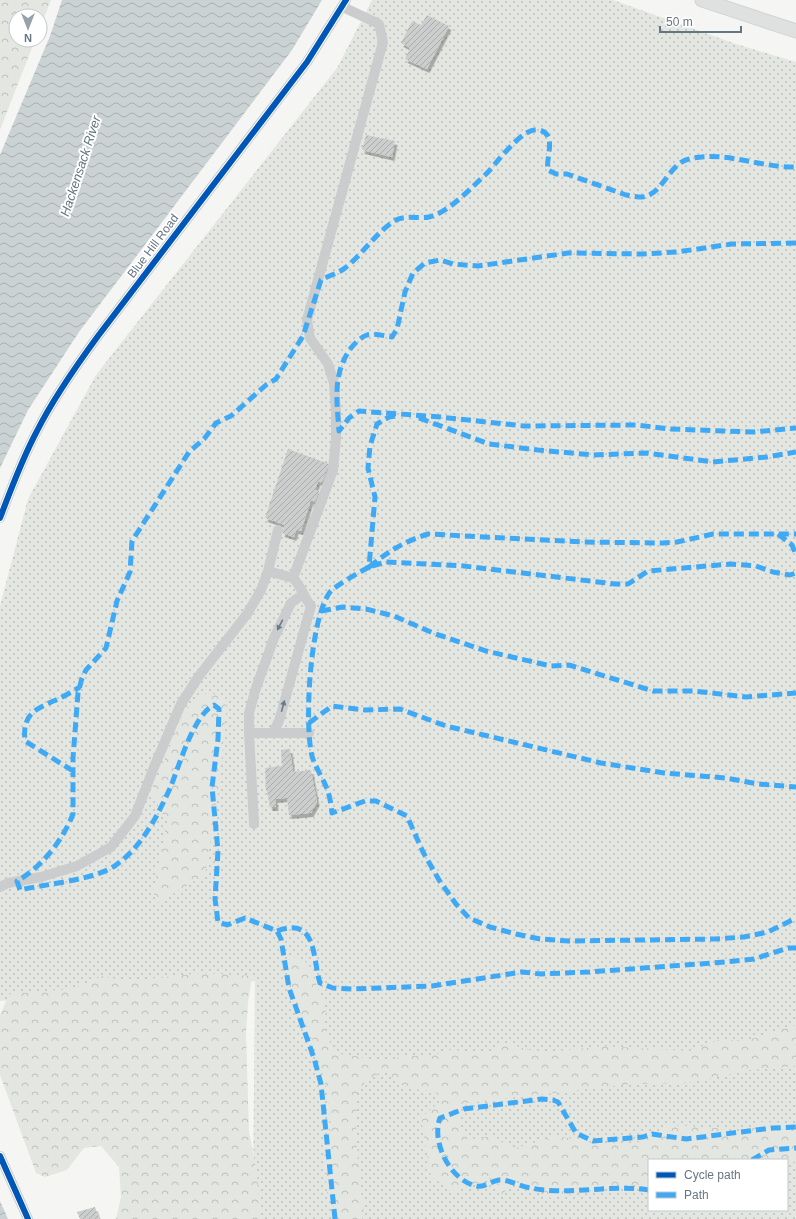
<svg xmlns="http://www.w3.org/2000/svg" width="796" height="1219" viewBox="0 0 796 1219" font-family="Helvetica,sans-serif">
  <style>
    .grass { fill: url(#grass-dots); fill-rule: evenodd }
    .forest { fill: url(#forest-crowns) }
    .water { fill: url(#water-waves) }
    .building { fill: url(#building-hatch); filter: url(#shadow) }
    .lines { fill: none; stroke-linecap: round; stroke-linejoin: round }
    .major-casing { stroke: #d2d2d2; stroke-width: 15 }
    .minor { stroke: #cacccd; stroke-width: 10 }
    .major { stroke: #dfe0e0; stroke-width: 13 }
    .quiet { stroke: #3fa9f5; stroke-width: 5; stroke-dasharray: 10 5; stroke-linecap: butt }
    .cycleway-casing { stroke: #fff; stroke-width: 8 }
    .cycleway { stroke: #0057b8; stroke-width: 6 }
    .oneway { fill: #6a7a87 }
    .labels { text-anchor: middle; stroke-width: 4; stroke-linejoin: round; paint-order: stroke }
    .street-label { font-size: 12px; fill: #657683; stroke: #fff }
    .water-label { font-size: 13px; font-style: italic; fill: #61777f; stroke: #fff }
  </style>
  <defs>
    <pattern id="grass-dots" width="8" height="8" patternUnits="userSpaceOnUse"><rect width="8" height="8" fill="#e4e7e1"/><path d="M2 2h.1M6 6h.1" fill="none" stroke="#bcc0bc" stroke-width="1.8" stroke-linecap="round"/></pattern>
    <pattern id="forest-crowns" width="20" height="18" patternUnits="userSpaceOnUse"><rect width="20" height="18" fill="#e4e7e1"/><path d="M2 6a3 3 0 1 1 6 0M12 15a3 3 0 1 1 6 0" fill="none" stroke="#bcc0bc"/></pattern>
    <pattern id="water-waves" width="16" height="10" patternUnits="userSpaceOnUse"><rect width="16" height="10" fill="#cad2d4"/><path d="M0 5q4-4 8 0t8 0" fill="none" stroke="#a8afb1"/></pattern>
    <pattern id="building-hatch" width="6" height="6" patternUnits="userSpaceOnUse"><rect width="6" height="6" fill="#cccdcd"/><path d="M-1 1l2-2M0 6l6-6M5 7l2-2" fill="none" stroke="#a9abac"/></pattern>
    <filter id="shadow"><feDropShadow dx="2.5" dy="4" stdDeviation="0" flood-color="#0004"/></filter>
  </defs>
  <rect width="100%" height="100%" fill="#f5f5f3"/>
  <path class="grass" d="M372 0H613L736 44 796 62V1219H255L253 1201 255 981 0 1001V606L28 499 96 375 337 68ZM649 1160H787V1210H649Z"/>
  <path class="forest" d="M0 0H51L40 28V16H16V40H35L0 130Z
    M208 692 227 699 219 787 205 875 157 903 153 892 167 822 151 794 185 709Z
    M288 955 308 963 326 1009 324 1027 332 1048 339 1054 356 1056 371 1060 396 1059 401 1056 434 1055 449 1050 491 1053 502 1042 530 1050 551 1052 603 1046 690 1051 718 1040H748L796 1025V1066L750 1070 688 1083 631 1084 459 1104 460 1124 466 1140 493 1136 512 1149 557 1136 603 1145 641 1142 668 1125 717 1128 744 1135 760 1122 783 1123 796 1128V1161L787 1164V1160H649V1187L625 1184 548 1198 518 1179 500 1196 493 1177 454 1191 431 1177 421 1118 440 1101 436 1091C412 1089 406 1091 387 1073H379L365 1082 357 1095 356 1135 360 1187 364 1205 362 1219H339L327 1192 324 1156 331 1127 326 1086 312 1038 297 1005 290 980Z
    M202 973 252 976 248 1003 246 1033 249 1131 257 1174 261 1219H116L121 1197 119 1167 101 1146 84 1148 67 1170 45 1177 36 1173 0 1075V1015L9 994 72 989 103 976 115 979H148Z"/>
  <path class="water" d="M62 0H322L292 50 79 332 28 410 0 468V155L50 36Z
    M0 1201 8 1219H0Z"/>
  <path class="building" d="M427 15 449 26 427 69 405 59 410 48 401 43 412 21 421 25Z
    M366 135 395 141 392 157 362 150Z
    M288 449 329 464 322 483 318 481 315 490 319 491 315 502 311 500 301 531 296 530 294 537 282 533 285 525 265 518Z
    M290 749 293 772 311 770 317 802 311 813 289 815 287 798 275 799 276 807H270L267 791H266L265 768 282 766 281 750Z
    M95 1207 99 1219H80L77 1212Z"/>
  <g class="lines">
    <defs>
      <path id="major" d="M702 0 796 31"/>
    </defs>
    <use href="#major" class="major-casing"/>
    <path class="minor" d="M0 518C11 489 22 459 37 431 54 397 76 366 98 336L307 62 346 0
      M268 571 293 578 333 470 336 438V411L334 383 328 364 310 338 307 320 383 42 379 24 343 7
      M249 733H273L279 721 311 606C304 597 301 586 293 578
      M273 733H309
      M254 824 249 733V713L256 688 274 638 291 603 302 595
      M0 887 8 883 41 877 77 866 111 847 135 816 154 767 181 704 199 676 247 614 261 590 268 571 278 530
      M0 1156 28 1219"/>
    <use href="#major" class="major"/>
    <path class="quiet" d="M796 243 732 244 677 252 643 254 568 253 478 266 453 264 440 260 425 263 413 273 405 292 397 329 392 337C385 336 374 333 367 335 361 337 355 343 351 348 332 374 337 401 339 431L349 418 359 411 440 417 524 426 637 425 670 429 753 432 796 428
      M395 416 389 417 377 424 370 446 368 468 375 497 369 567C360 572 336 585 330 592 310 618 304 724 312 756 315 767 323 778 327 789 330 796 331 805 332 813L365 801H376L407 816 423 852 439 880 456 904 469 918 490 927 516 934 540 939 569 941 715 939 744 937 768 932 796 918
      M419 418 489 444 538 450 593 455 647 453 713 462 767 457 796 452
      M778 534 792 545 796 555
      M372 566 386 562 464 566 615 584H628L648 571 731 564 756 566 773 572 790 575 796 573
      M369 567C389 551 403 542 428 534L584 542 663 543 677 542 713 534H796
      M321 611 343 607 366 609 394 616 433 633 486 651 551 666 569 665 653 691H694L746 697 796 693
      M309 723 332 706 365 710 400 709 446 726 601 763 664 773 726 778 758 784 796 787
      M73 771 25 741C22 713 36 709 58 699 65 696 73 691 80 687
      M277 931C318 916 312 958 320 983L333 988 352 989 432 986 522 972 541 974 589 972 726 962 754 959 788 948H796
      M752 1160 769 1150 796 1148
      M649 1190C610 1184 569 1196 531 1188 521 1187 508 1179 499 1180 491 1181 484 1188 476 1186 450 1180 431 1142 440 1118L464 1109 542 1099 553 1100 558 1102 576 1133 593 1141 643 1137 652 1134 686 1139 772 1128 796 1127
      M335 1219 321 1084 314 1058 289 988 281 939 277 931 245 918 227 925 218 922 215 899 218 851 212 787 218 739 219 709 214 705C194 714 179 766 171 786 158 815 142 847 116 865 96 880 45 884 20 890L17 881C41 868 63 840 73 814V758L78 693 82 678 86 670 106 648 117 601 130 572 132 541 189 452 204 439 216 423 231 416 266 385 276 379 303 336 321 280C328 276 339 273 345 268 363 254 376 232 396 220 405 215 419 219 429 217 448 213 471 188 485 175 496 165 522 126 539 130 558 134 545 159 548 170L556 174H567L626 195C631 196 637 197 642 197 663 195 669 163 689 159 724 150 760 168 796 167"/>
    <defs>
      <path id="cycleway" d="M0 518C11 489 22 459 37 431 54 397 76 366 98 336L307 62 346 0
        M0 1156 28 1219"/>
    </defs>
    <use href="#cycleway" class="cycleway-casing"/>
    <use href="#cycleway" class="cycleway"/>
  </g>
  <defs><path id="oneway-solid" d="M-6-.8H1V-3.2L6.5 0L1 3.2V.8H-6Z"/></defs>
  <g class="oneway">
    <use href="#oneway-solid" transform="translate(280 625) rotate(117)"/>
    <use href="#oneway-solid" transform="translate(283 706) rotate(-75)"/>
  </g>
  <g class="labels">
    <g class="street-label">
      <text transform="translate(153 246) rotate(-53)" y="4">Blue Hill Road</text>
    </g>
    <g class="water-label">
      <text transform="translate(80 166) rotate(-72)" y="5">Hackensack River</text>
    </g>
  </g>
  <rect x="648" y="1159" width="140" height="52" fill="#ffffff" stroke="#c1c8cd"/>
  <rect x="656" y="1172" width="20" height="6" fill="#0057b8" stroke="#c1c8cd"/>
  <text x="684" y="1179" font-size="12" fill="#657683">Cycle path</text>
  <rect x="656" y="1192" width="20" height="6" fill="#3fa9f5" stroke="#c1c8cd"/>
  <text x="684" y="1199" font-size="12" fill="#657683">Path</text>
  <g transform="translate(28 28) rotate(180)"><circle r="19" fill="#ffffff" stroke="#c1c8cd"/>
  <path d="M0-3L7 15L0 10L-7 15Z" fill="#97a2aa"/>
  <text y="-6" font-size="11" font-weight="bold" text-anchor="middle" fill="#657683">N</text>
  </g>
  <path d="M660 26v6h81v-6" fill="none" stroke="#657683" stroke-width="2"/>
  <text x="666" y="26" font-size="12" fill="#657683" stroke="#ffffff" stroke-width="3" paint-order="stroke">50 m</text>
</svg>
